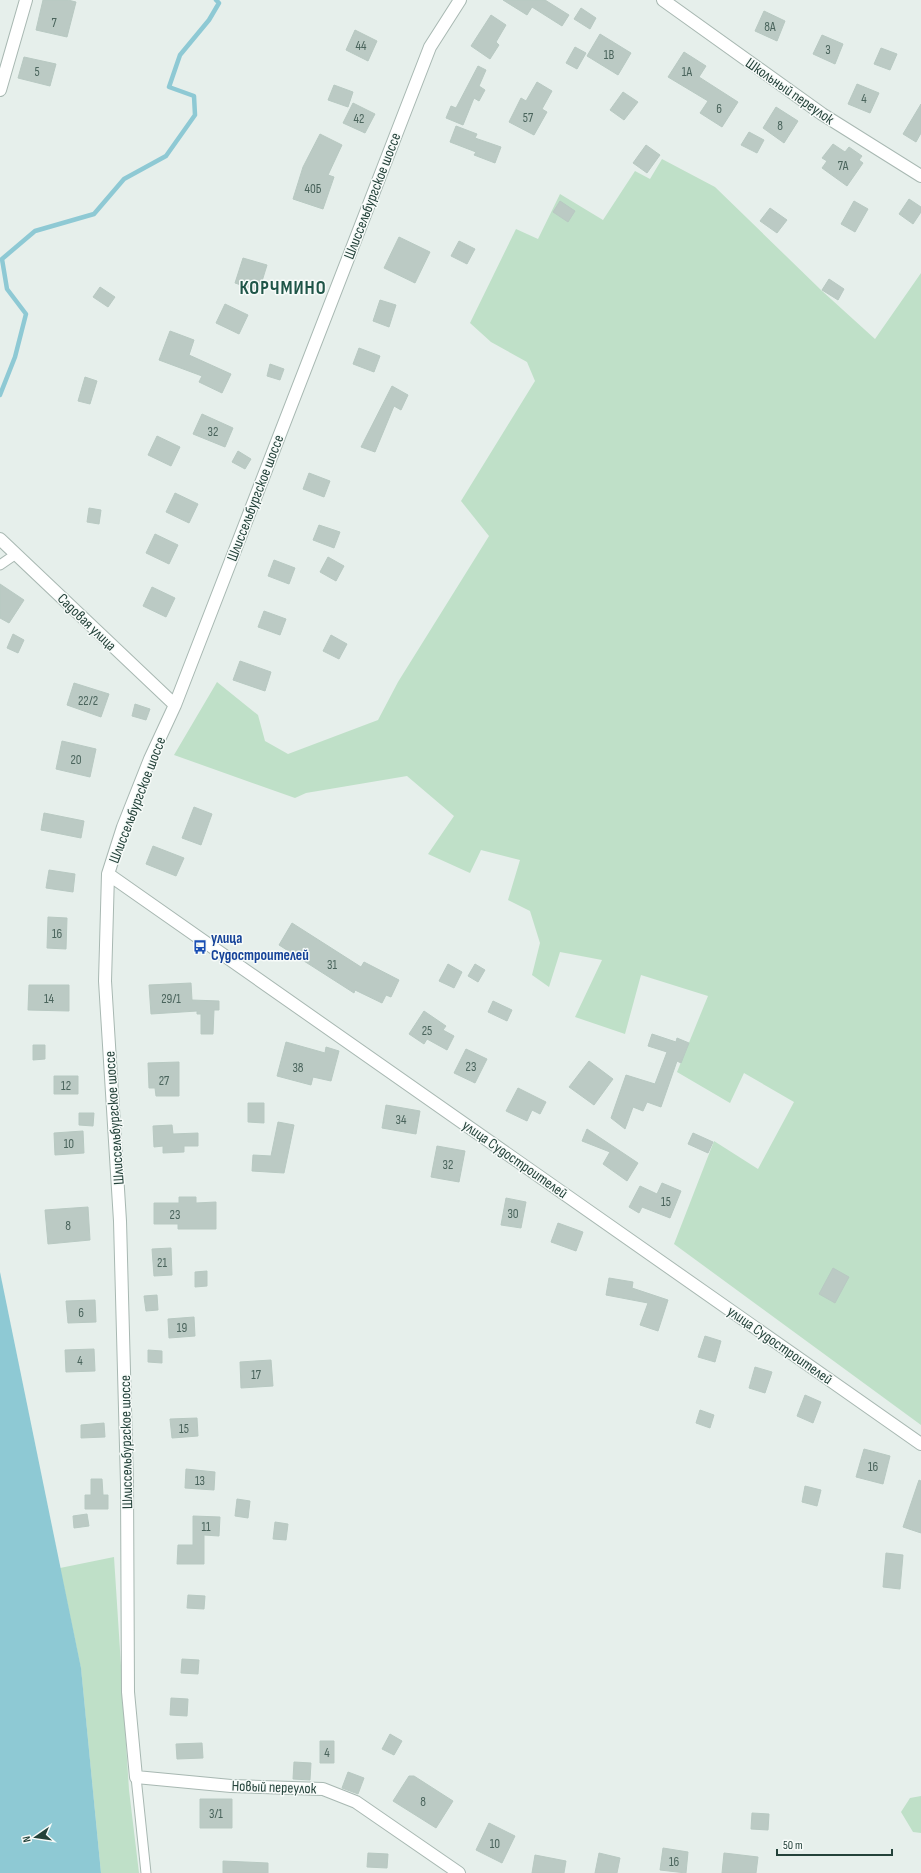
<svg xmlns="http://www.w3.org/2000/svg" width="921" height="1873" viewBox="0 0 921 1873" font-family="'Sofia Sans Condensed',sans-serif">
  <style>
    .green { fill: #bfe0c8 }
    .water { fill: #8ec9d4 }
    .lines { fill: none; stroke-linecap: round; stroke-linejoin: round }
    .stream { stroke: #8ec9d4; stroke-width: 4.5 }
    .building { fill: #bbcac4; stroke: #b8c9c2 }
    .lane-casing { stroke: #a8b8b2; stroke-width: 11 }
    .street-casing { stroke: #a8b8b2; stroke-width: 14 }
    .lane { stroke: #fff; stroke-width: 9 }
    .street { stroke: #fff; stroke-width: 12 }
    .labels { text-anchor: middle; stroke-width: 3; stroke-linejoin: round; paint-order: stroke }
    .number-label { font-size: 13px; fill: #4a645c }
    .street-label { font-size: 15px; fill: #24423a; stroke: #f7fbf9 }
    .transit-label { font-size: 15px; font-weight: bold; fill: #164399; stroke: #f7fbf9; text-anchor: start }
    .district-label { font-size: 19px; font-weight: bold; letter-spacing: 1px; fill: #1f5548; stroke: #f7fbf9 }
  </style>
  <rect width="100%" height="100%" fill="#e6efeb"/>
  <path class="green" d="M662 159 715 187 821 290 875 339 921 273V1425L674 1244 714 1141 758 1169 794 1102 744 1073 730 1103 677 1072 708 996 641 975 625 1034 575 1017 602 960 560 952 549 987 532 975 540 943 530 911 508 900 520 860 481 850 470 873 428 854 454 816 407 776 306 793 295 798 174 755 217 682 258 715 265 741 288 754 378 720 398 682 489 536 461 501 535 381 527 362 491 342 470 323 516 229 538 239 560 194 603 220 635 171 650 179Z
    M114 1557 129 1790 139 1873H101L81 1669 60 1568Z
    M921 1796V1833L913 1832 901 1812 910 1798Z"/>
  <path class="water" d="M0 1272 81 1668 101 1873H0Z"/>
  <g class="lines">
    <path class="stream" d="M0 395 15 357 26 314 7 289 2 259 35 231 94 214 124 179 166 156 195 115 194 96 169 87 180 55 209 20 219 3 216 0"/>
  </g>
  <path class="building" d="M43 0H68L76 2 67 37 36 30Z
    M503 0H545L569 15 562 26 532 7 527 15Z
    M581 8 596 18 590 29 574 19Z
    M764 11 785 21 777 41 755 31Z
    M491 15 506 25 496 42 499 45 490 59 471 46Z
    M355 30 377 41 368 61 346 50Z
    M600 34 631 53 618 75 587 56Z
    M822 35 843 44 835 64 813 54Z
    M575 47 586 53 577 69 566 63Z
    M881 48 897 54 890 70 874 64Z
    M684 52 706 66 699 77 738 102 722 127 700 113 708 101 668 77Z
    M24 57 56 64 50 86 18 78Z
    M478 66 486 70 479 86 485 90 479 101 474 98 463 125 446 118 451 106 456 108Z
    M537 82 552 91 542 109 547 112 534 135 509 122 521 98 526 101Z
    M857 84 879 93 870 113 848 104Z
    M334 85 353 92 348 107 328 100Z
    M623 92 638 102 624 120 610 110Z
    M353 103 375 114 365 133 343 123Z
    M921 104V133L916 142 903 134Z
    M776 107 798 121 784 143 763 128Z
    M456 126 477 134 475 138 501 147 495 163 474 155 476 152 450 142Z
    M749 132 764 140 757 153 741 145Z
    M320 134 342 145 328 175 334 177 323 209 293 199 303 167Z
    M833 144 845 152 849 147 862 156 859 160 863 163 847 186 822 168 827 161 822 158Z
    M646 145 660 155 647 173 633 163Z
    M909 199 921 207V212L913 224 899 214Z
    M560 201 575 211 568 222 553 212Z
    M854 201 868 209 855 232 841 224Z
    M770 208 787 220 777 233 760 221Z
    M399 237 430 252 415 283 384 268Z
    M459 241 475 249 467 264 451 256Z
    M243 258 267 265 259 291 235 283Z
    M829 279 844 289 838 300 822 290Z
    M100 287 115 297 108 307 93 297Z
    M380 300 396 305 389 327 373 321Z
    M225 304 248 315 239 334 216 323Z
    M170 331 194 340 189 355 231 374 222 393 199 382 202 376 159 360Z
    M359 348 380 356 374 372 353 364Z
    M270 364 284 369 280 380 267 376Z
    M85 377 97 381 90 404 78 401Z
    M392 386 408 395 401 410 394 406 375 452 361 447Z
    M202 414 233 428 225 447 193 434Z
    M157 436 180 447 171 466 148 455Z
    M238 451 251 459 245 469 232 462Z
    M309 473 330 481 324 497 303 489Z
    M175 493 198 504 189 523 166 512Z
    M89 508 101 510 99 524 87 522Z
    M319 525 340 532 334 548 313 540Z
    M155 534 178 545 169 564 146 553Z
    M328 557 344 566 336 581 320 572Z
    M274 560 295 568 289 584 268 576Z
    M0 584 24 600 9 623 0 618Z
    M152 587 175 598 166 617 143 606Z
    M264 611 286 619 280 635 258 627Z
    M13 634 24 640 18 653 7 648Z
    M331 635 347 644 339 659 323 651Z
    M240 661 271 672 265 691 233 680Z
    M74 683 109 694 101 717 67 705Z
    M135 704 150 709 146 720 132 716Z
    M62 741 96 749 90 777 56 769Z
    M194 807 212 814 201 845 182 838Z
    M44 813 84 821 81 838 41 830Z
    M153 846 184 858 176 876 146 864Z
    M49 870 75 874 73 892 46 888Z
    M48 917 67 918 66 949 47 948Z
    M292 923 361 967 364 962 399 980 391 997 386 995 382 1003 355 990 354 993 279 945Z
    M448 964 462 972 454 988 439 981Z
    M475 964 485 970 478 982 468 976Z
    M191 983 192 1000 219 1001V1010H214L213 1034H201V1014H197V1011L151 1014 149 985Z
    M29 985H69V1011L28 1010Z
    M493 1001 512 1010 507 1021 488 1012Z
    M424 1011 446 1026 443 1030 454 1036 447 1050 427 1039 424 1044 409 1034Z
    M652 1034 676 1042 677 1038 689 1043 681 1063 677 1061 661 1107 647 1102 643 1111 633 1107 625 1129 611 1118 626 1075 655 1084 667 1052 648 1046Z
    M286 1042 325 1053 326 1047 339 1051 331 1081 313 1077 311 1085 277 1076Z
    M33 1045H45V1059L33 1060Z
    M466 1049 487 1059 475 1083 454 1073Z
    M589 1061 613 1079 594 1105 569 1087Z
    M179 1062V1096H156L155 1088H149L148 1063Z
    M54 1076H78V1094H54Z
    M518 1088 546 1102 540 1114 532 1110 527 1121 506 1111Z
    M248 1103H264V1123L248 1122Z
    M386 1105 420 1111 416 1134 382 1128Z
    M79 1113H94L93 1126 79 1125Z
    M278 1122 294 1125 284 1173 252 1171 253 1155 271 1156Z
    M172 1125 173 1134 198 1133V1146H184V1152L163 1153V1146L154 1147 153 1126Z
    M587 1129 638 1163 627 1181 603 1164 610 1152 582 1141Z
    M83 1131 84 1153 55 1155 54 1133Z
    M693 1133 713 1142 708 1153 688 1144Z
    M437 1146 465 1151 459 1182 431 1177Z
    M662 1183 681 1191 670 1218 642 1207 639 1213 629 1207 640 1186 657 1194Z
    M179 1197H196V1203L216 1202V1229H178V1224H154V1203H179Z
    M506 1198 526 1202 521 1228 501 1225Z
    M88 1207 90 1240 48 1244 45 1210Z
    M558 1223 583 1232 576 1251 551 1242Z
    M171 1248 172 1275 154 1276 152 1249Z
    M833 1268 849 1277 835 1303 819 1294Z
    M207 1271V1286L195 1287V1272Z
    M609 1278 633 1282 632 1288 668 1300 658 1331 640 1325 648 1303 606 1295Z
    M157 1295 158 1310 146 1311 144 1296Z
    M95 1300 96 1322 68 1323 66 1301Z
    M194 1317 195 1336 169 1338 168 1319Z
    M705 1336 721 1341 715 1362 698 1357Z
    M94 1349 95 1371 66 1372 65 1350Z
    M148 1350 162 1351V1363L148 1362Z
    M271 1360 273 1386 241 1388 240 1362Z
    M755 1367 772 1372 765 1393 749 1388Z
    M805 1395 821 1402 813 1423 797 1416Z
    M700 1410 714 1415 710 1428 696 1423Z
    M197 1418 198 1436 172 1438 170 1419Z
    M104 1423 105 1437 81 1438V1425Z
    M864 1449 890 1456 883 1484 856 1477Z
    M186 1469 215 1472 214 1490 185 1488Z
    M91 1479H102L103 1495H108V1509H85V1495H91Z
    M919 1480 921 1481V1533L903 1527Z
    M805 1486 821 1490 817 1506 802 1502Z
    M237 1499 250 1501 248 1518 235 1516Z
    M87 1514 89 1526 74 1528 73 1516Z
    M193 1516 220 1517 219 1536 204 1535V1564H177L178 1545H193Z
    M275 1522 288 1524 286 1540 273 1539Z
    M886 1553 903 1555 900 1589 883 1587Z
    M188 1595 205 1596 204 1609 187 1608Z
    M182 1659 199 1660 198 1674 181 1673Z
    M171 1698 188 1699 187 1716 170 1715Z
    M390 1734 402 1741 394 1755 382 1749Z
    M320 1741H334V1763H320Z
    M202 1743 203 1758 177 1759 176 1744Z
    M294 1762 311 1763 310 1780 293 1779Z
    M348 1772 364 1778 358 1794 342 1788Z
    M409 1776H414L453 1801 436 1828 393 1801Z
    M200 1799H232V1828H200Z
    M752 1813 769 1814 768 1830 751 1829Z
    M489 1823 515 1836 502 1863 476 1850Z
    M663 1848 688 1852 686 1873 660 1870Z
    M368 1853 388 1854 387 1868 367 1867Z
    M599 1853 620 1858 617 1873H595Z
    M724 1853 758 1857 756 1873H722Z
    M535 1855 566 1861 564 1873H532Z
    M223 1861 268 1863V1873H223Z"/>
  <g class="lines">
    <defs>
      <path id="lane" d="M0 565 16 554
        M136 1777 146 1873"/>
      <path id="street" d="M663 0 822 114 921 176
        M0 90 26 0
        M0 539 175 705
        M108 874 921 1444
        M459 1873 356 1802 323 1789 231 1786 136 1777 128 1692 127 1484 120 1221 105 981 108 874 123 827 150 759 175 705 430 47 460 0"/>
    </defs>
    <use href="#lane" class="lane-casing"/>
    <use href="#street" class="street-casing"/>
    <use href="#lane" class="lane"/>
    <use href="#street" class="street"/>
  </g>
  <defs>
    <symbol id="bus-bare" viewBox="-9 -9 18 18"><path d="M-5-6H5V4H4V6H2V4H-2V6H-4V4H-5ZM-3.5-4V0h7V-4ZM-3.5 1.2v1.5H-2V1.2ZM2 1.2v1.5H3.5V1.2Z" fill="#1a4fb4" stroke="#f7fbf9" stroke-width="2.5" paint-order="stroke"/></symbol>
  </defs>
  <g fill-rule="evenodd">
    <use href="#bus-bare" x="190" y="937" width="20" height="20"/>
  </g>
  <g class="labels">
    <g class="number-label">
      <text x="54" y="27">7</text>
      <text x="770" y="31">8А</text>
      <text x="361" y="50">44</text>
      <text x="828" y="54">3</text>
      <text x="609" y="59">1В</text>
      <text x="37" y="76">5</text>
      <text x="687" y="76">1А</text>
      <text x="864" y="103">4</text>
      <text x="719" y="113">6</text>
      <text x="528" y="122">57</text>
      <text x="359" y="123">42</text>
      <text x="780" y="130">8</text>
      <text x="843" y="170">7А</text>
      <text x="313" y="193">40Б</text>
      <text x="213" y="436">32</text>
      <text x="88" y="705">22/2</text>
      <text x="76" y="764">20</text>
      <text x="57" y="938">16</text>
      <text x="332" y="969">31</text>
      <text x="49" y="1003">14</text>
      <text x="171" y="1003">29/1</text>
      <text x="427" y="1035">25</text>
      <text x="471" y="1071">23</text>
      <text x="298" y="1072">38</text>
      <text x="164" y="1085">27</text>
      <text x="66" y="1090">12</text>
      <text x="401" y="1124">34</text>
      <text x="69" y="1148">10</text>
      <text x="448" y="1169">32</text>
      <text x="666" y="1206">15</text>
      <text x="513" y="1218">30</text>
      <text x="175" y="1219">23</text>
      <text x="68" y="1230">8</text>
      <text x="162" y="1267">21</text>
      <text x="81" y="1317">6</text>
      <text x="182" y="1332">19</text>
      <text x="80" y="1365">4</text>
      <text x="256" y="1379">17</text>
      <text x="184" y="1433">15</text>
      <text x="873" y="1471">16</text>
      <text x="200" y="1485">13</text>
      <text x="206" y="1531">11</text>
      <text x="327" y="1757">4</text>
      <text x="423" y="1806">8</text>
      <text x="216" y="1818">3/1</text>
      <text x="495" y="1848">10</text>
      <text x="674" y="1866">16</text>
    </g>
    <g class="street-label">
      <text transform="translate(790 91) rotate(35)" y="5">Школьный переулок</text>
      <text transform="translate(372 196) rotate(-69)" y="5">Шлиссельбургское шоссе</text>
      <text transform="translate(255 498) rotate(-69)" y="5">Шлиссельбургское шоссе</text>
      <text transform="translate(87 622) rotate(44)" y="5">Садовая улица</text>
      <text transform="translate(137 800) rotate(-69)" y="5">Шлиссельбургское шоссе</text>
      <text transform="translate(114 1118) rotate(-94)" y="5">Шлиссельбургское шоссе</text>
      <text transform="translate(515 1159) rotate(35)" y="5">улица Судостроителей</text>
      <text transform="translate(780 1345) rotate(35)" y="5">улица Судостроителей</text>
      <text transform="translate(126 1442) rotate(-91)" y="5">Шлиссельбургское шоссе</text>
      <text transform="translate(274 1787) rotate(2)" y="5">Новый переулок</text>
    </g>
    <g class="transit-label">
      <text x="211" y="943">улица<tspan x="211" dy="17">Судостроителей</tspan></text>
    </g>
    <g class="district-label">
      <text x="283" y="294">КОРЧМИНО</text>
    </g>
  </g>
  <g transform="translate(36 1837) rotate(257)" stroke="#f7fbf9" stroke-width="3" paint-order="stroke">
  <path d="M0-3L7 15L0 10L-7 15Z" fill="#24423a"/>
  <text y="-6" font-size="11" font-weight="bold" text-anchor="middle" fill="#24423a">N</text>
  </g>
  <path d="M777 1849v6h115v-6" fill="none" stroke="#24423a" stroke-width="2"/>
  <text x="783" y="1849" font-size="12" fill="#24423a" stroke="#f7fbf9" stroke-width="3" paint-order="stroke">50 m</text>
</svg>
